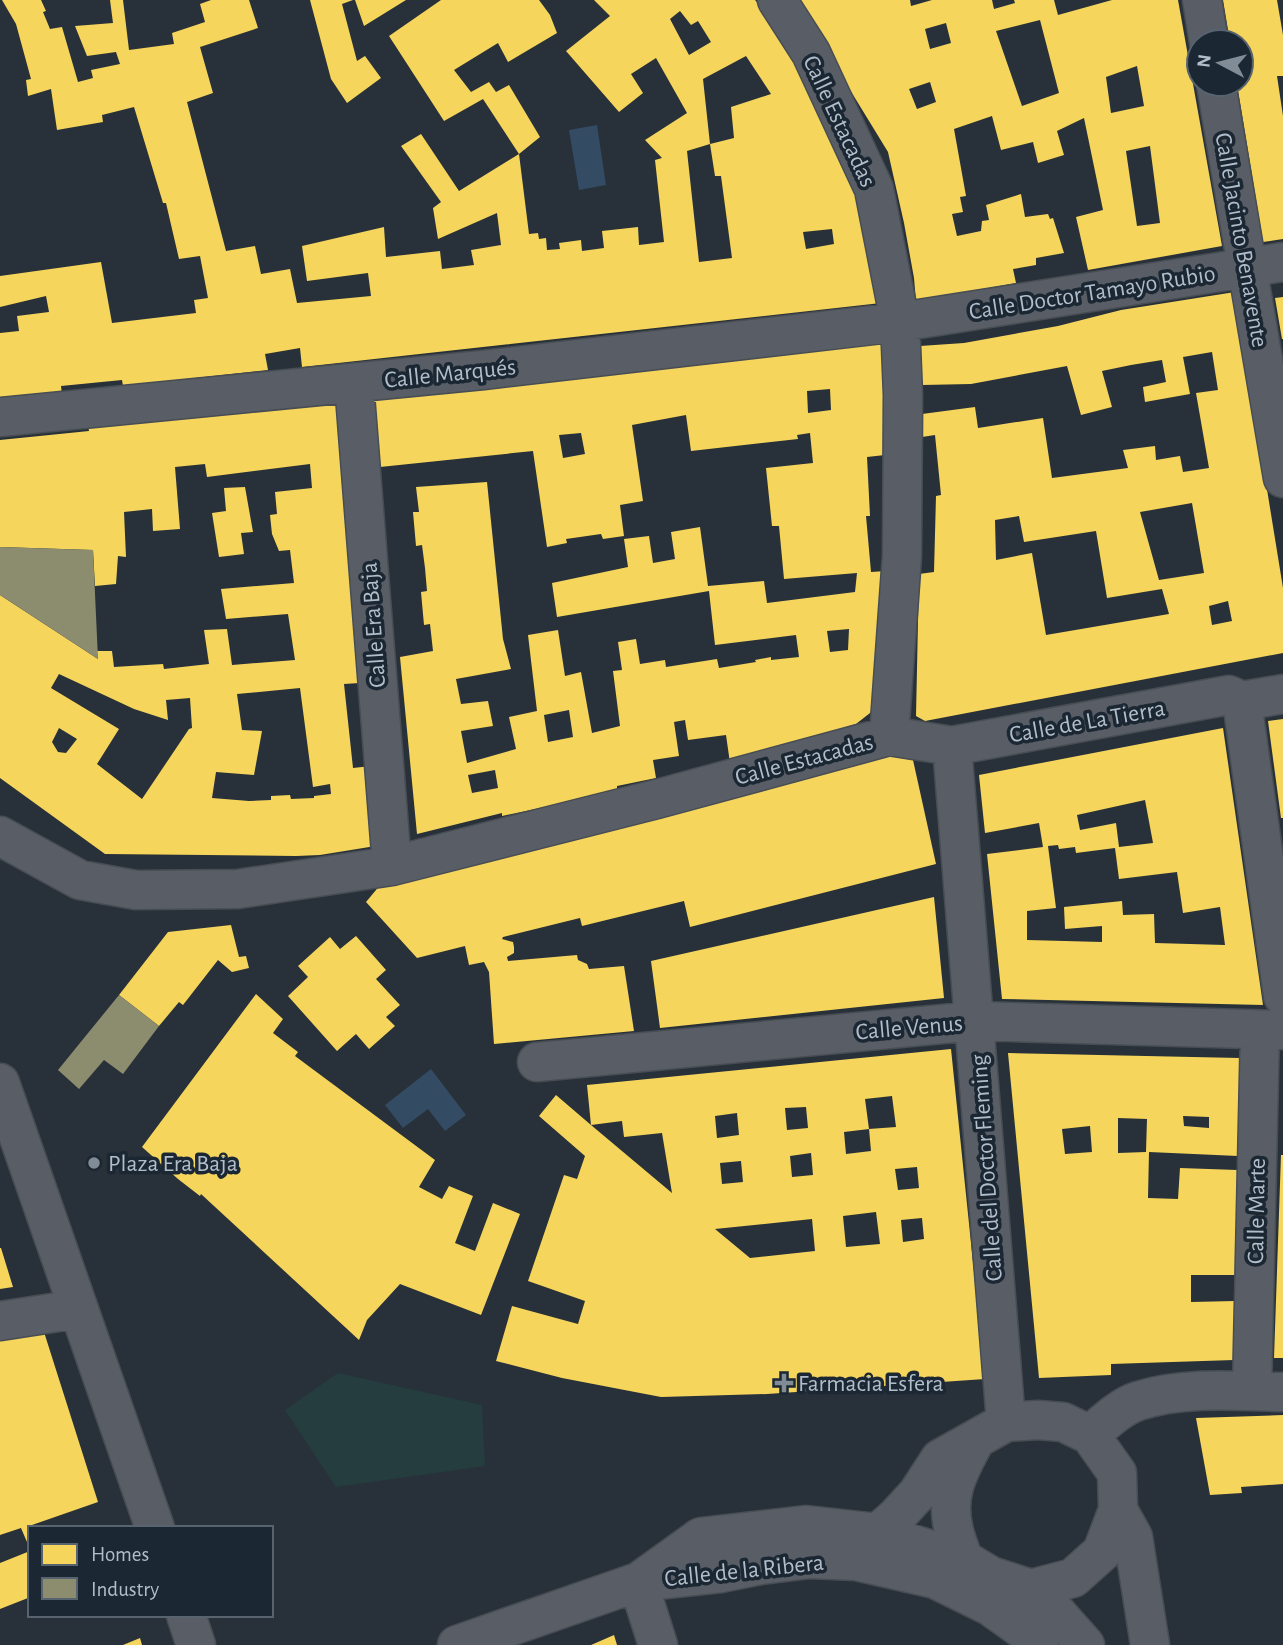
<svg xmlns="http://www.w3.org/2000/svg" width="1283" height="1645" viewBox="0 0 1283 1645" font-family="'Alegreya Sans',sans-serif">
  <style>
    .green { fill: #253d3f }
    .water { fill: #334b63 }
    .homes { fill: #f6d55c; fill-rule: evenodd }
    .industry { fill: #8c8c6e }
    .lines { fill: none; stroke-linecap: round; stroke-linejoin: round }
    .minor-casing { stroke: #474d53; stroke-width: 41 }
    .minor { stroke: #595e66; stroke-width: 38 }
    .poi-dot { fill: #828c97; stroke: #1b2733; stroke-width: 2.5 }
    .labels { text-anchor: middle; stroke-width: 7; stroke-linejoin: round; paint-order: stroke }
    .street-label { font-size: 24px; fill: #b2bdca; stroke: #1b2733 }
    .poi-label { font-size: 24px; fill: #b2bdca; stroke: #1b2733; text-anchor: start }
  </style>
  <rect width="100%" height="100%" fill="#283139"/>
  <path class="green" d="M338 1373 482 1405 485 1466 336 1487 285 1410Z"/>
  <path class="water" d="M597 125 606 185 579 190 569 130Z
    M431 1069 466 1115 445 1131 428 1109 403 1128 385 1105Z"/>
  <path class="homes" d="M2 0H41L46 11 43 12 50 29 62 27 78 82 93 78 91 70 120 64 116 52 87 56 75 26 113 23 110 0H123L129 50 174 44 172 33 205 22 200 4 211 0H249L258 28 200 47 213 93 187 102 226 251 255 246 261 274 290 269 297 303 371 296 368 273 307 281 302 246 384 227 386 257 440 251 442 269 474 265 471 250 501 245 497 213 438 239 433 208 441 202 401 146 421 134 459 191 519 154 529 234 538 233 539 239 546 238 547 250 560 249 559 243 581 240 582 251 604 248 602 231 638 227 639 245 664 242 655 160 662 158 645 140 687 113 656 58 631 74 643 93 619 112 566 51 610 16 594 0H755L765 12 827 112 859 191 881 303 302 367 300 348 265 354 268 370 123 386 122 380 61 386 62 395 0 401V333L19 331 17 316 49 312 46 296 0 307V276L101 262 112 323 196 313 194 300 208 298 200 256 179 259 166 203H163L134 107 102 115 103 122 57 130 51 89 28 96 26 80 31 79 16 24ZM680 11 691 25 698 21 711 42 689 55 670 19ZM746 56 771 94 731 107 734 138 710 144 715 176H721L732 258 699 262 687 151 710 144 703 79ZM832 229 834 244 806 249 803 232Z
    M310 0H353L342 4 357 61 365 56 381 78 347 103 331 79Z
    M355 0H406L364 26Z
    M441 0H539L550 15 557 33 508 62 498 43 454 70 471 92 489 82 496 92 509 85 540 137 519 154 483 99 444 121 389 36Z
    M795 0H910L911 6 932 0H992L994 9 1015 3 1014 0H1054L1058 15 1112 0H1178L1222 246 1088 270 1076 217 1103 210 1084 118 1057 131 1064 155 1038 163 1033 142 1001 150 992 116 954 129 966 196 960 197 963 212 952 214 957 236 981 231 982 221 989 220 986 205 1021 194 1025 217 1048 214 1050 219 1053 218 1064 253 1036 258V265L1013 269 1016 283 916 301 914 278 904 223 888 152ZM1040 20 1059 93 1022 106 996 31ZM946 23 951 43 930 49 925 29ZM1137 66 1144 106 1111 113 1106 77ZM930 82 936 102 917 109 909 89ZM1150 146 1160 223 1137 226 1126 151Z
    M1223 0H1277L1283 35V76H1277L1283 116V239L1263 242 1237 84H1241V42H1230Z
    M1235 292 1283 588V653L925 721 916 716 919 574 934 572 936 496 941 495 935 435 922 437V414L975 407 978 428 1043 418 1052 478 1128 468 1123 450 1155 446 1156 460 1180 456 1183 472 1209 468 1196 393 1218 390 1212 352 1183 357 1190 394 1145 402 1143 387 1166 382 1162 360 1131 365 1102 371 1112 407 1081 415 1067 366 971 384 922 385 920 346 964 343 1058 326 1121 310ZM1192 503 1204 573 1159 580 1140 512ZM1019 516 1024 542 1096 531 1107 598 1162 589 1169 614 1046 635 1032 553 996 560 995 520ZM1228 601 1232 621 1212 625 1209 606Z
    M1283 297V339H1282L1275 298Z
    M883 331 894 454 867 457 870 516H866L871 572 886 571 873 707 870 713 856 724 730 763 726 735 688 740 685 720 674 722 679 756 653 760 656 778 617 786V792L502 816V813L417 834 400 657 433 651 430 624 424 625 421 592 427 591 425 568 422 545 416 546 413 512H419L416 487 487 482 503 639 511 669 456 679 461 704 488 701 493 726 461 731 467 763 516 749 509 717 537 711 528 635 558 630 565 676 581 672 592 733 620 726 613 671 622 670 618 642 636 639 640 664 665 660 666 667 717 659 719 668 756 662 755 660 771 657V660L799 657 796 635 715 645 709 591 557 617 552 583 628 567 624 539 649 536 653 563 675 559 671 532 700 527 708 586 764 581 767 603 855 592 857 573 784 579 779 526H772L766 468 813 463 810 433 797 435 798 439 691 451 686 415 632 425 643 501 620 505 624 536 603 539 601 534 566 539 567 543 547 547 533 451 380 467 372 388ZM830 389 831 410 808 413 807 391ZM581 433 585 454 563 458 559 435ZM849 629 848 650 830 652 827 631ZM569 710 573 737 548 742 544 715ZM495 770 498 788 472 793 468 775Z
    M339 400 375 682 344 684 353 768 380 765 388 844 320 855 296 856 105 854 0 778V595L98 659 97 651H112L114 667 163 664 164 669 209 664 204 630 227 629 232 665 295 660 288 614 226 619 221 589 294 583 290 550 279 551 272 534 270 515 277 514 275 492 312 488 310 464 207 477 205 464 175 467 180 529 153 531 152 509 124 512 126 557 118 556 116 584 95 586 93 550 0 547V440L89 431 88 425ZM59 674 134 709 168 720 166 700 190 698 192 728 189 729 142 799 97 764 119 729 51 688ZM300 688 313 787 330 784 331 794 314 796V798L291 799 290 795 271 796V800L249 801 212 798 216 772 254 775 262 731 242 730 237 694ZM59 728 77 739 66 753 58 752 52 742Z
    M245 487 253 532 241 533 244 554 219 557 212 513 226 511 224 488Z
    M1283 719V818H1281L1268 721Z
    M1223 728 1263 1005 1002 999 987 854 1043 847 1039 823 985 833 979 775ZM1145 800 1153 843 1119 847 1116 823 1080 830 1077 815ZM1058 845 1059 849 1075 847 1076 853 1115 848 1119 879 1177 872 1183 913 1220 907 1225 945 1155 943 1154 914 1123 915 1122 901 1064 907 1065 929 1102 926V942L1027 940V911L1056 908 1048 846Z
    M911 751 936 864 690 927 684 901 582 926 580 918 503 937 502 939 513 942 514 947V953L507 957 508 961 577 955 578 960 587 964 589 969 624 966 634 1031 494 1044 489 972 484 962 469 965 465 946 417 958 366 902 381 884Z
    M934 897 944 998 660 1028 651 961Z
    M231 925 239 957 246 956 249 968 232 972 218 960 183 1005 179 1002 159 1026 119 995 168 932Z
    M356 936 386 970 376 979 400 1005 386 1017 395 1026 369 1049 356 1034 337 1051 288 996 308 977 298 966 330 937 340 949Z
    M256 994 283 1019 273 1033 298 1052 295 1056 435 1160 419 1187 442 1199 449 1186 473 1196 455 1243 475 1251 493 1203 520 1214 481 1315 400 1284 367 1320 359 1340 201 1194 200 1196 178 1179 142 1147Z
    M951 1049 985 1379 767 1394 661 1397 562 1378 496 1361 512 1306 578 1324 585 1301 528 1281 564 1175 577 1179 585 1156 539 1116 556 1095 591 1125 587 1085ZM892 1096 896 1127 869 1129 865 1099ZM806 1107 808 1128 787 1130 785 1108ZM737 1113 739 1135 717 1138 715 1116ZM622 1121 624 1137 662 1133 672 1193 591 1125ZM869 1129 871 1151 846 1154 844 1132ZM811 1153 813 1175 792 1177 790 1156ZM741 1161 743 1182 722 1184 720 1163ZM917 1167 919 1188 898 1190 895 1169ZM876 1212 880 1244 846 1247 843 1216ZM922 1218 924 1239 903 1242 901 1220ZM812 1219 815 1251 750 1258 715 1229Z
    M1008 1053 1240 1058 1238 1156 1149 1152 1148 1198 1178 1199 1180 1168 1237 1170 1236 1275H1191V1302L1235 1301 1234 1360 1111 1364V1375L1039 1378ZM1183 1116 1209 1117V1128L1184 1126ZM1118 1118 1147 1119 1146 1152 1118 1153ZM1090 1126 1092 1152 1065 1154 1062 1129Z
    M1281 1155H1283V1358H1274Z
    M0 1248H1L13 1287 0 1289Z
    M44 1332 98 1502 32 1525 33 1528H30V1549L21 1528 0 1535V1339Z
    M1283 1415V1484L1241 1487 1242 1493 1210 1495 1196 1418Z
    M30 1551V1603L28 1598 0 1609V1563Z
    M614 1635 617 1645H591Z
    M140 1638 142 1645H123Z"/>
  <path class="industry" d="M0 547 93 550 98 659 0 595Z
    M119 995 159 1026 123 1074 104 1060 79 1089 58 1070Z"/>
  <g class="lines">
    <defs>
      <path id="minor" d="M1202 0 1209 42
        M1216 84 1283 478
        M354 383 392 866
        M0 417 483 370 900 322 1283 262
        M1242 701 1283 996
        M889 736 952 746 1229 695 1242 701 1283 694
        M952 746 1006 1422
        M0 836 80 880 136 890 238 889 392 866 657 799 889 736 902 556 903 395 900 322 874 189 811 53 777 0
        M537 1062 975 1021 1283 1030
        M0 1083 155 1528
        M0 1321 78 1309
        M1252 1391 1260 1030
        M1090 1435C1104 1423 1120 1407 1138 1401 1184 1386 1235 1391 1283 1392
        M1118 1510 1133 1537 1150 1645
        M878 1533 896 1517 918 1493 940 1459 1006 1422 1038 1420 1063 1422 1090 1435 1117 1473 1118 1510 1102 1552 1073 1578 1031 1589 990 1606
        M968 1580C966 1563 961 1554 956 1538 943 1499 957 1473 976 1439
        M640 1581 701 1537 806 1525 878 1533 966 1561 991 1576 1031 1589 1053 1609 1085 1645
        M638 1582 658 1645
        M186 1615 196 1645
        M457 1645 638 1582 721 1573 761 1565 810 1559 856 1561 935 1579 990 1606 1025 1631 1039 1645"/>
    </defs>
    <use href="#minor" class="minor-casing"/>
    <use href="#minor" class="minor"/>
  </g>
  <g class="poi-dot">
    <circle cx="94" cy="1163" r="7"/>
    <path d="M780.5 1372.5h7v7h7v7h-7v7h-7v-7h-7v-7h7z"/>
  </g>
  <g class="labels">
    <g class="street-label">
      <text transform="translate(840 121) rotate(65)" y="8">Calle Estacadas</text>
      <text transform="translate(1242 240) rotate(80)" y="8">Calle Jacinto Benavente</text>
      <text transform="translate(1092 292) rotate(-9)" y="8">Calle Doctor Tamayo Rubio</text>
      <text transform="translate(450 373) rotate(-6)" y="8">Calle Marqués</text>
      <text transform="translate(373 625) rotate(-94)" y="8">Calle Era Baja</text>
      <text transform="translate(1087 721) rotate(-10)" y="8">Calle de La Tierra</text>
      <text transform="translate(804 759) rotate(-15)" y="8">Calle Estacadas</text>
      <text transform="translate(909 1027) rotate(-5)" y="8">Calle Venus</text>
      <text transform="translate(986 1168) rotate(-94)" y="8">Calle del Doctor Fleming</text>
      <text transform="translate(1256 1211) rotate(-89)" y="8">Calle Marte</text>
      <text transform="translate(744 1570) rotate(-6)" y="8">Calle de la Ribera</text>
    </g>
    <g class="poi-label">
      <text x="108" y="1171">Plaza Era Baja</text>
      <text x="798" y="1391">Farmacia Esfera</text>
    </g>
  </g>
  <rect x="28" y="1526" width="245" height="91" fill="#1b2733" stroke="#57636f" stroke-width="2"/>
  <rect x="42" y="1544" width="35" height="21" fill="#f6d55c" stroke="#57636f" stroke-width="2"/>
  <text x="91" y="1561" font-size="21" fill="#b2bdca">Homes</text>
  <rect x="42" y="1578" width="35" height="21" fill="#8c8c6e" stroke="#57636f" stroke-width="2"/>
  <text x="91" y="1596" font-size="21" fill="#b2bdca">Industry</text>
  <g transform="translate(1220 63) rotate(277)"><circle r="33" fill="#1b2733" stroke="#57636f" stroke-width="2"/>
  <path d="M0-5L12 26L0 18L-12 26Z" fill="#828c97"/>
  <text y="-10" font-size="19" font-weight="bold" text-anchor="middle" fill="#b2bdca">N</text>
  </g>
</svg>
